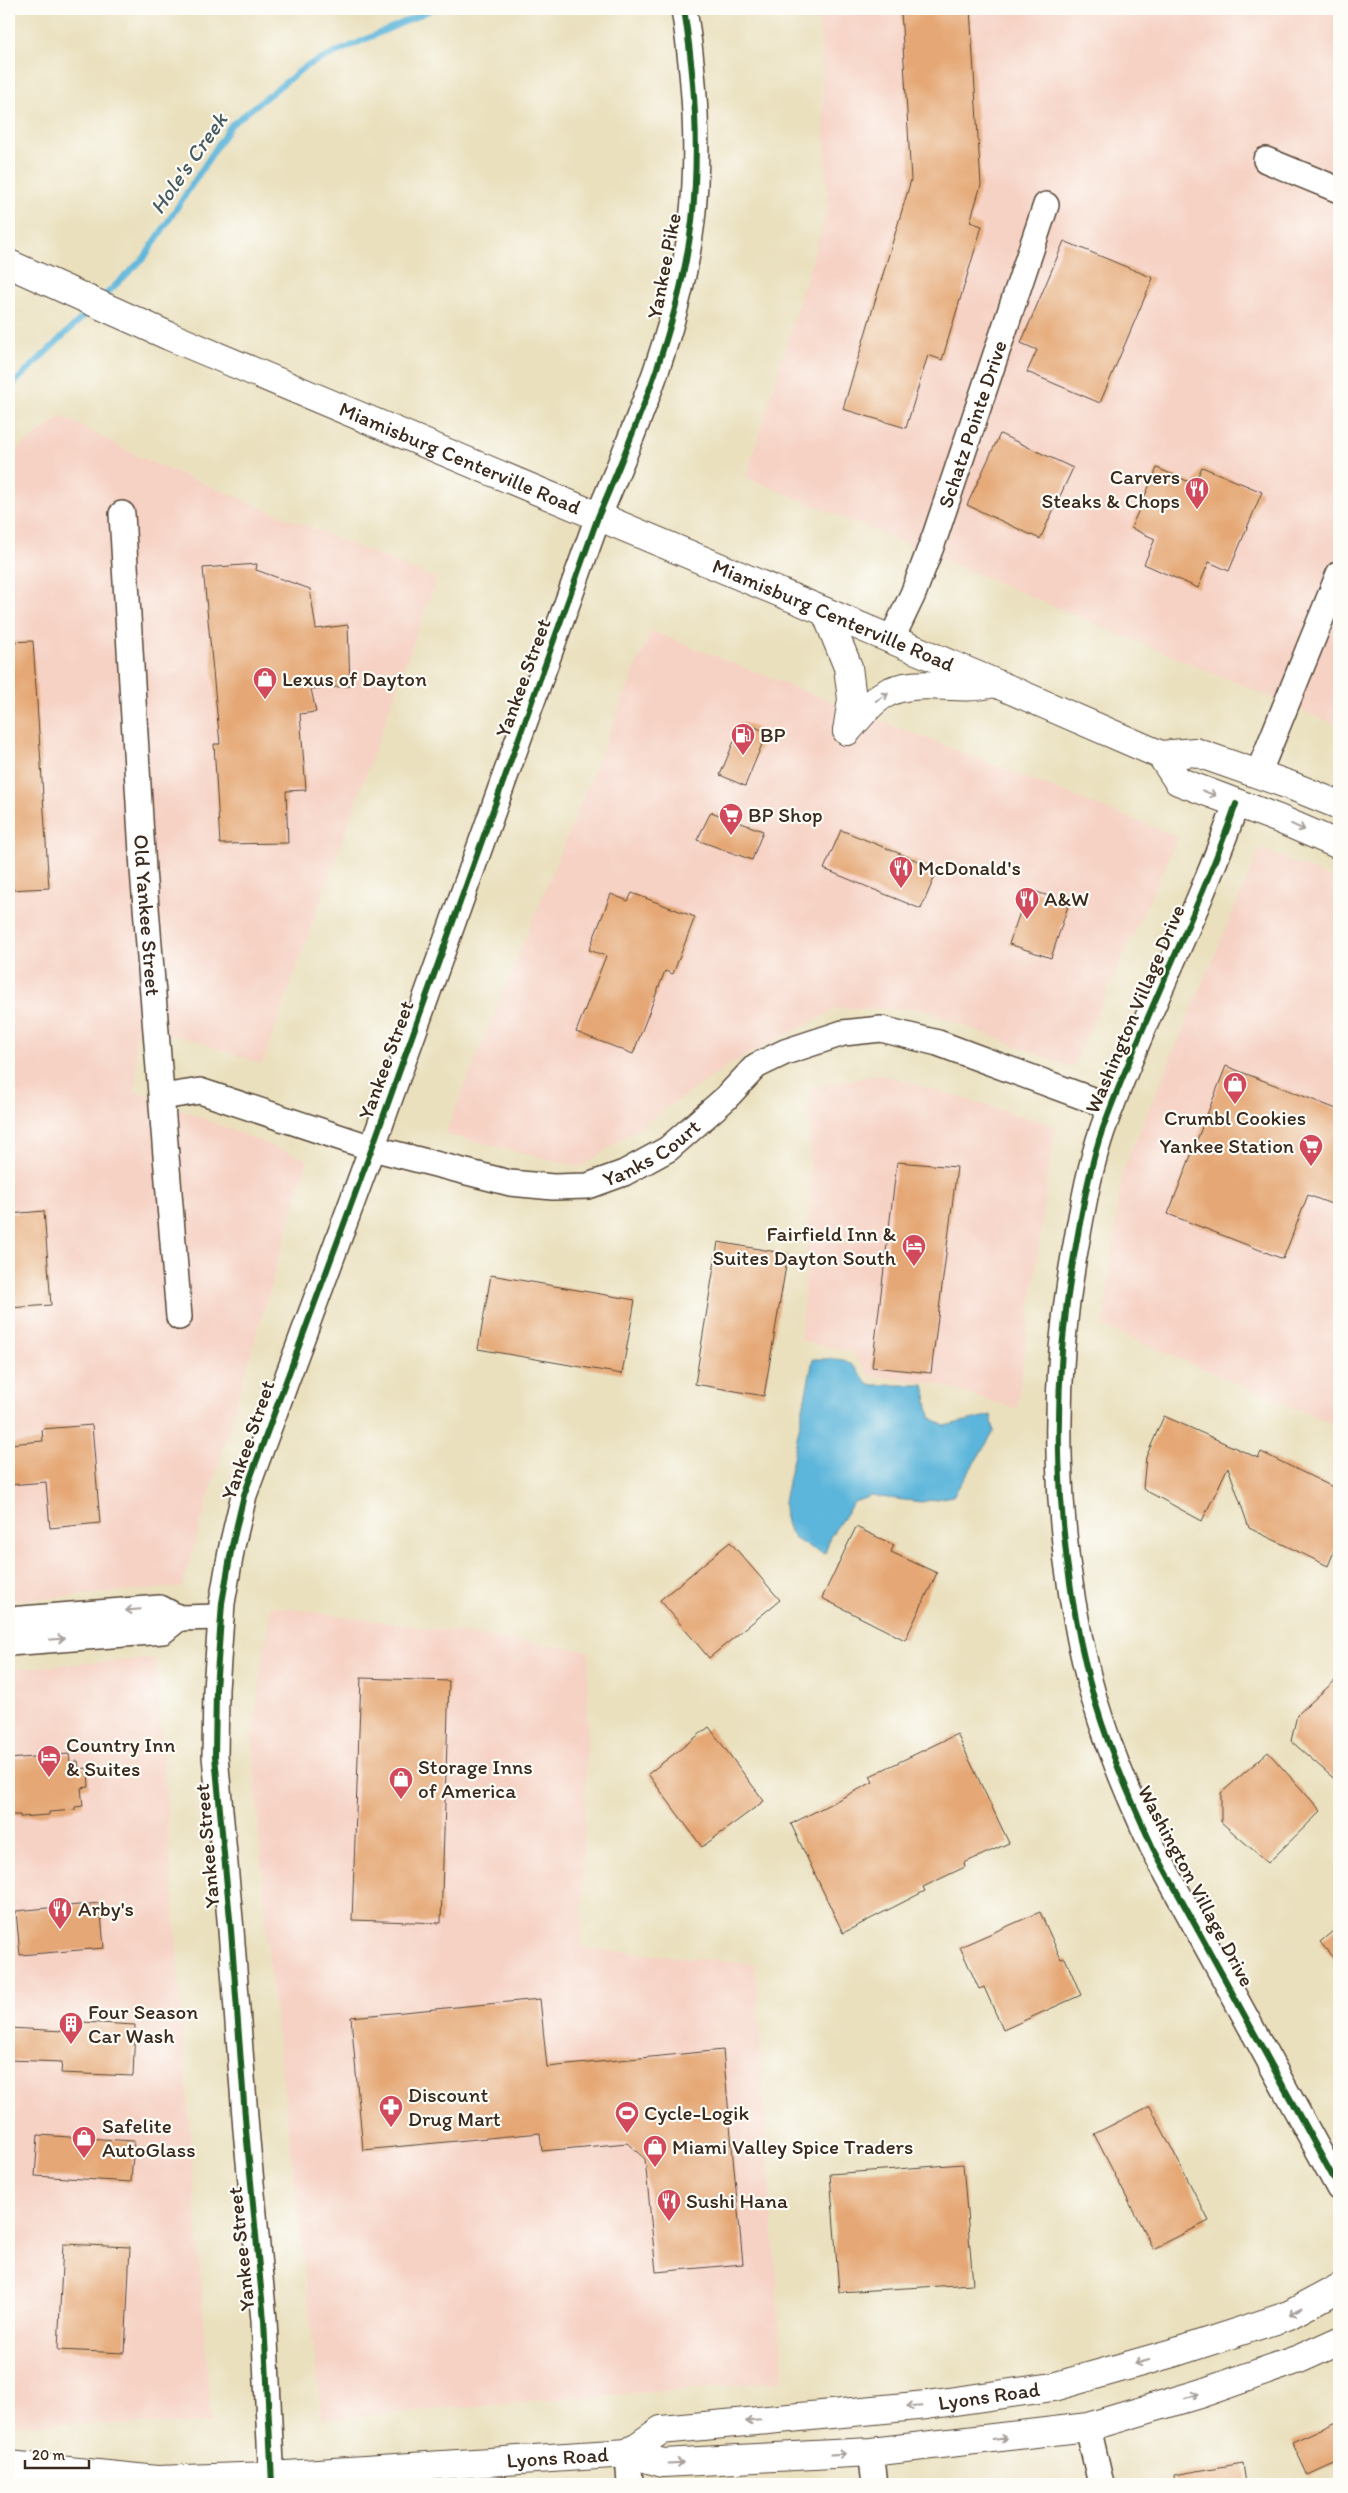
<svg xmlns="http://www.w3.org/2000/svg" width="1348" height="2493" viewBox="0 0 1348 2493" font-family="Itim,sans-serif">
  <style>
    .built { fill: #f6d2c4 }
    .water { fill: #5cb5da; stroke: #4c707c }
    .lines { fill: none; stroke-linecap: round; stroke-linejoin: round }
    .stream { stroke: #5cb5da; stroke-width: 6 }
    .building { fill: #e5a774 }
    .minor-casing { stroke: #554536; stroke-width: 28 }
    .major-casing { stroke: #554536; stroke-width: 30 }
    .minor { stroke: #fff; stroke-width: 25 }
    .major { stroke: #fff; stroke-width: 28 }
    .cycleway-casing { stroke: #fdfcf7; stroke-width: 9 }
    .cycleway { stroke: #1b5e20; stroke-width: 6 }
    .oneway { stroke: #a79f9a }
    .labels { text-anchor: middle; stroke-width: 4.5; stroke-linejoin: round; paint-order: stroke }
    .street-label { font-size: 21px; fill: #3b2a1e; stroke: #fdfcf7 }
    .poi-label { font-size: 21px; fill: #3b2a1e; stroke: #fdfcf7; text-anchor: start }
    .water-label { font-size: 22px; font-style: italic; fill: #475b60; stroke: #fdfcf7 }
  </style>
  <rect width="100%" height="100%" fill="#fdfcf7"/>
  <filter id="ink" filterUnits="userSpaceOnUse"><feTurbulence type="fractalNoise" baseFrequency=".02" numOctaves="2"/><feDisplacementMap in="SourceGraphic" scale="10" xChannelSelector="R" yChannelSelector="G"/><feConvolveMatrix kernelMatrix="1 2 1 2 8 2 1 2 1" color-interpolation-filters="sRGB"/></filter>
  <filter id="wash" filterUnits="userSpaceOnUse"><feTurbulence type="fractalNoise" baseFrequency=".0096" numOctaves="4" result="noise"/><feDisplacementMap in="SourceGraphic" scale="20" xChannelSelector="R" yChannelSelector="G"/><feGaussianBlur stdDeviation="1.12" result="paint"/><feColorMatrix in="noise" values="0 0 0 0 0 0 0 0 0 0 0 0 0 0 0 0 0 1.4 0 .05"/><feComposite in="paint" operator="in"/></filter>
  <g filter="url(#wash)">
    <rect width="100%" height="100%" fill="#eae0be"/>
    <path class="built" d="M819 9H1339V726L746 477 828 208Z
      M62 416 139 457 436 579 262 1064 181 1036 135 1035 136 1092 308 1160 182 1587 9 1601V455Z
      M651 631 1178 837 1072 1068 922 1009 838 1008 732 1063 581 1167 445 1134Z
      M1260 848 1339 882V1427L1103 1326 1122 1172Z
      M881 1074 1055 1126 1017 1409 932 1383 870 1376 852 1352 801 1341 810 1194V1088Z
      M271 1606 589 1651 581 1948 755 1964 783 2381 322 2419 269 1962 252 1737Z
      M156 1658 211 2424H9V1669Z"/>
    <path class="water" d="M813 1359C849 1359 847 1356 869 1385H924L930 1417 944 1426 991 1415 994 1432 953 1496 921 1502 871 1496 854 1502 830 1537 825 1554C795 1541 784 1537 784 1502Z"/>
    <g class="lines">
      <path class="stream" d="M101 299 144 258 231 125 306 66 433 9
        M9 388 91 309"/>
    </g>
    <g id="blocks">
      <path class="building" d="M946 9H970L981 185 970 222 982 226 942 360 928 355 906 428 843 409 911 180 901 11Z
        M1064 241 1153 278 1100 403 1027 372 1037 350 1021 343Z
        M1000 434 1073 468 1040 539 967 505Z
        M1202 467 1262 492 1229 571 1209 562 1198 588 1144 564 1155 539 1131 528 1157 468 1194 484Z
        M257 564 256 570 310 589 316 629 348 625 350 686 311 689 316 712 300 714 306 790 286 791 288 843 220 844 214 744H220L203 568Z
        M33 641 49 888 9 890V642Z
        M742 722 767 732 745 786 720 775Z
        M711 812 763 831 752 860 697 840Z
        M841 830 938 869 921 909 824 869Z
        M1028 889 1069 903 1051 958 1009 944Z
        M632 893 695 917 673 974 665 971 633 1054 576 1032 606 956 589 950 611 894 628 901Z
        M1226 1066 1339 1110V1207L1308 1195 1283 1259 1168 1214Z
        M897 1162 957 1167 931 1373 872 1367Z
        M44 1211 51 1305 9 1308V1214Z
        M718 1242 788 1254 764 1396 695 1384Z
        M491 1275 635 1300 622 1374 478 1349Z
        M1164 1416 1258 1458 1261 1452 1339 1490V1539L1328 1566 1249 1528 1228 1467 1202 1521 1143 1489 1146 1457Z
        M92 1425 100 1523 50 1528 46 1482 9 1485V1444L43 1441 42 1429Z
        M856 1527 894 1545 891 1552 937 1573 905 1640 822 1598Z
        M730 1542 780 1600 709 1658 660 1600Z
        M1339 1677V1783L1291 1741 1297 1715Z
        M361 1678 449 1681 441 1923 352 1920Z
        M709 1727 764 1801 702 1847 648 1774Z
        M957 1734 1009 1843 964 1863 965 1867 923 1887 925 1891 843 1933 791 1824 873 1782 870 1776Z
        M1268 1752 1321 1811 1268 1863 1221 1822V1793Z
        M69 1754 70 1762 78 1761 79 1769 88 1768 89 1787 81 1788 83 1806 75 1807V1810L49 1812V1815L20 1817V1815H9V1759Z
        M100 1903 104 1948 20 1955 16 1911Z
        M1040 1912 1061 1959 1065 1958 1081 1995 1003 2030 984 1987 979 1989 960 1947Z
        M1339 1926V1965L1320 1942Z
        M540 1999 547 2067 723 2050 743 2264 656 2272 645 2159 627 2143 542 2151 540 2133 363 2150 351 2017Z
        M64 2021 135 2025 133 2076 61 2073 62 2062 9 2060V2028L63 2031Z
        M1150 2106 1209 2221 1153 2249 1094 2134Z
        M38 2135 134 2141 131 2182 35 2176Z
        M963 2164 973 2284 839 2292 830 2174Z
        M63 2244 130 2247 125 2353 58 2350Z
        M1339 2421V2462L1308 2476 1292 2442Z
        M1243 2463 1246 2484H1175L1174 2475Z"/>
    </g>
  </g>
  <g filter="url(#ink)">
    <use href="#blocks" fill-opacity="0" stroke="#554536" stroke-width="1"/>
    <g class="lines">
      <defs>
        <g id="minor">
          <path d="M1266 160 1339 190"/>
          <path id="s1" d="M122 514 143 870 179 1317"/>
          <path id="s2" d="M891 640 913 594 935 536 1046 205"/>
          <path d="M1258 774 1339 574"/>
          <path d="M1236 804C1198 914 1143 1018 1103 1128 1090 1165 1083 1206 1076 1245 1049 1388 1054 1538 1089 1680 1104 1738 1128 1794 1153 1848L1339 2188"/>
          <path id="s3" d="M162 1097 200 1091 372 1148 510 1183 553 1187 588 1186 624 1173 668 1149 726 1098 756 1066 785 1052 843 1033 881 1029 938 1043 1111 1107"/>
          <path d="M9 1620 160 1608 179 1618 221 1617"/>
          <path d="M9 1643 163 1631 179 1618"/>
          <path d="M1088 2427 1101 2484"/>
          <path d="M871 2452 875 2484"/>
          <path d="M628 2453 630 2484"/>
          <path d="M272 2484 264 2320 246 2130 231 1930 215 1756 216 1689 222 1603 232 1546 244 1495 372 1148 598 517C638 423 680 324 692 221 700 150 695 79 684 9"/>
        </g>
        <g id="major">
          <path id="s4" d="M9 264 169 336 995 683 1161 755 1195 752 1292 786 1339 805"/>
          <path d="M826 613 848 667 852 699 847 731"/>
          <path d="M847 731C858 719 869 703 883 695 915 676 955 692 989 684"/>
          <path d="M1161 755 1178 781 1279 819 1339 845"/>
          <path id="s5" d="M628 2453 661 2430 927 2405 1053 2387 1176 2352 1287 2316 1339 2288"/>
          <path id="s6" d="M9 2465 157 2480 271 2476 628 2453 663 2463 871 2452 1088 2427 1199 2394 1299 2359 1339 2341"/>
        </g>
      </defs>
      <use href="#minor" class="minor-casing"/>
      <use href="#major" class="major-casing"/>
      <use href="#minor" class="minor"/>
      <use href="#major" class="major"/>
      <defs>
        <path id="cycleway" d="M1236 804C1198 914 1143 1018 1103 1128 1090 1165 1083 1206 1076 1245 1049 1388 1054 1538 1089 1680 1104 1738 1128 1794 1153 1848L1339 2188
          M272 2484 264 2320 246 2130 231 1930 215 1756 216 1689 222 1603 232 1546 244 1495 372 1148 598 517C638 423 680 324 692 221 700 150 695 79 684 9"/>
      </defs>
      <use href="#cycleway" class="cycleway-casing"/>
      <use href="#cycleway" class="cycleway"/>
    </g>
    <defs><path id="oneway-shaft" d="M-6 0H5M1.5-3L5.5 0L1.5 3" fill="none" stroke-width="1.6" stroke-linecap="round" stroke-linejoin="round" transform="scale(1.25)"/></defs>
    <g class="oneway">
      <use href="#oneway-shaft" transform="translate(882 697) rotate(-32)"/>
      <use href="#oneway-shaft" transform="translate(1209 793) rotate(21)"/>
      <use href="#oneway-shaft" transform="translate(1298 827) rotate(24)"/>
      <use href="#oneway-shaft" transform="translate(133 1610) rotate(175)"/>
      <use href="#oneway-shaft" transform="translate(57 1639) rotate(-5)"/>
      <use href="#oneway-shaft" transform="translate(1296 2311) rotate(152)"/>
      <use href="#oneway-shaft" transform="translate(1142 2362) rotate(164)"/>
      <use href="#oneway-shaft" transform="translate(1192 2396) rotate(-17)"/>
      <use href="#oneway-shaft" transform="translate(914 2406) rotate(175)"/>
      <use href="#oneway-shaft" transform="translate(753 2421) rotate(175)"/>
      <use href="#oneway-shaft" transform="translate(1000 2439) rotate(-7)"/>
      <use href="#oneway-shaft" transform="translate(838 2454) rotate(-3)"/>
      <use href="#oneway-shaft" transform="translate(676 2463) rotate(-3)"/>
    </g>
  </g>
  <defs>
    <symbol id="restaurant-pin" viewBox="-11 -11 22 30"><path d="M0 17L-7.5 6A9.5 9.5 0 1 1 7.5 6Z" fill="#d1495b" stroke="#fdfcf7"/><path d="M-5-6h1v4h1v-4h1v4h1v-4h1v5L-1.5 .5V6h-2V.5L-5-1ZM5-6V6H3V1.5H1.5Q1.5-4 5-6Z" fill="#fff"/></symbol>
    <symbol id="shop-pin" viewBox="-11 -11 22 30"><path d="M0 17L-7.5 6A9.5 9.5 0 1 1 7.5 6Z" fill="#d1495b" stroke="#fdfcf7"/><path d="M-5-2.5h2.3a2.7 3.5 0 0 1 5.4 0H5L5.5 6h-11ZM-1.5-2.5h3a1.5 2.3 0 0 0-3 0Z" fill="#fff"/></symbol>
    <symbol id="fuel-pin" viewBox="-11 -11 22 30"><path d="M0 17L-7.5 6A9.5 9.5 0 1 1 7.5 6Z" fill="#d1495b" stroke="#fdfcf7"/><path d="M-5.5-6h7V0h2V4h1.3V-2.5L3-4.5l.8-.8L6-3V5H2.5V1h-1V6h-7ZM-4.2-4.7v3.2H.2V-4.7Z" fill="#fff"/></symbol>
    <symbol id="supermarket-pin" viewBox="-11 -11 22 30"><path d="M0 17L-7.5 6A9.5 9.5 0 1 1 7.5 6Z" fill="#d1495b" stroke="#fdfcf7"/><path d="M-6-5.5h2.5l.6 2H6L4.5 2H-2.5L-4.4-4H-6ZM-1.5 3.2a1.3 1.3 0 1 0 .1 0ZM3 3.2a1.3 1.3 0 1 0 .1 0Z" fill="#fff"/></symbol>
    <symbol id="hotel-pin" viewBox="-11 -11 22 30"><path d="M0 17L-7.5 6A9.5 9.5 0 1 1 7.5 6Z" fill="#d1495b" stroke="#fdfcf7"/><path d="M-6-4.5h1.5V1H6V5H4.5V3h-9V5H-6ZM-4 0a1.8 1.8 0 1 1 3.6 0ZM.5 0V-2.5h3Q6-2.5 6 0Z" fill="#fff"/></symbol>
    <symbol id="building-pin" viewBox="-11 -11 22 30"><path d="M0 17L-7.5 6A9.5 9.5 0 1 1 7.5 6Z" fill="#d1495b" stroke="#fdfcf7"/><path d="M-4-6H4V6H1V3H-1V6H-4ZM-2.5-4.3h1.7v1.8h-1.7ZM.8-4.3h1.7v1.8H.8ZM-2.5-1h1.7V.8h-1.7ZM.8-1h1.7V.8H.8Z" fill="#fff"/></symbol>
    <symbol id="pharmacy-pin" viewBox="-11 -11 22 30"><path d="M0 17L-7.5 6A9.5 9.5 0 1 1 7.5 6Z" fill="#d1495b" stroke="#fdfcf7"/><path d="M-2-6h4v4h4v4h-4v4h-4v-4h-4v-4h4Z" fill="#fff"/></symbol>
    <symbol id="stadium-pin" viewBox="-11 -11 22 30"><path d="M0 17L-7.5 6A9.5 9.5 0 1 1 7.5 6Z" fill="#d1495b" stroke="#fdfcf7"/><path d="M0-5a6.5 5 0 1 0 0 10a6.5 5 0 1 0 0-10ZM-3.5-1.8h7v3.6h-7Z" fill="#fff"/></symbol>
  </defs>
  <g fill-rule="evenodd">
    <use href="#restaurant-pin" x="1183" y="475" width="28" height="38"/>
    <use href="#shop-pin" x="251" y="665" width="28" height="38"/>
    <use href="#fuel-pin" x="729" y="721" width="28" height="38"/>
    <use href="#supermarket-pin" x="717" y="801" width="28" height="38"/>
    <use href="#restaurant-pin" x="887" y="854" width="28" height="38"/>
    <use href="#restaurant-pin" x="1013" y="885" width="28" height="38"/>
    <use href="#shop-pin" x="1221" y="1070" width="28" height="38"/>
    <use href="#supermarket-pin" x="1297" y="1132" width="28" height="38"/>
    <use href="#hotel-pin" x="900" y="1232" width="28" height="38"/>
    <use href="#hotel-pin" x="35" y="1743" width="28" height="38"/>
    <use href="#shop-pin" x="387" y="1765" width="28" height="38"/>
    <use href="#restaurant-pin" x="46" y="1895" width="28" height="38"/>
    <use href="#building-pin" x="57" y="2010" width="28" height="38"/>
    <use href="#pharmacy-pin" x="377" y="2093" width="28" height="38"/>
    <use href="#stadium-pin" x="613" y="2099" width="28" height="38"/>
    <use href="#shop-pin" x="70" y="2124" width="28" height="38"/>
    <use href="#shop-pin" x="641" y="2133" width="28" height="38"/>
    <use href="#restaurant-pin" x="655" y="2187" width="28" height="38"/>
  </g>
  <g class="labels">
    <g class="street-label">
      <text transform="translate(664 266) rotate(-79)" y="7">Yankee Pike</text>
      <text dy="7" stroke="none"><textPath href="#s2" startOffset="231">Schatz Pointe Drive</textPath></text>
      <text dy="7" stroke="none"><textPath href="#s4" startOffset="491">Miamisburg Centerville Road</textPath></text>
      <text dy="7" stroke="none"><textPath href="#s4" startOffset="896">Miamisburg Centerville Road</textPath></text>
      <text transform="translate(523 678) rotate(-70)" y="7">Yankee Street</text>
      <text dy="7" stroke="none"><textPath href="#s1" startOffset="402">Old Yankee Street</textPath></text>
      <text transform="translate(1135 1009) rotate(-67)" y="7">Washington Village Drive</text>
      <text transform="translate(386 1060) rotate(-70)" y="7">Yankee Street</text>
      <text dy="7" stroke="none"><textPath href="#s3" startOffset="512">Yanks Court</textPath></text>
      <text transform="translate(248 1440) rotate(-71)" y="7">Yankee Street</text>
      <text transform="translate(207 1846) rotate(-95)" y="7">Yankee Street</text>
      <text transform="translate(1196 1886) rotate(62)" y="7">Washington Village Drive</text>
      <text transform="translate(241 2249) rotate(-96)" y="7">Yankee Street</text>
      <text dy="7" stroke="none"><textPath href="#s5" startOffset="370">Lyons Road</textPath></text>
      <text dy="7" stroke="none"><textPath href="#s6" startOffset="550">Lyons Road</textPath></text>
    </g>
    <g class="poi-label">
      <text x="1180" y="484" text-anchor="end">Carvers<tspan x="1180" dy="24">Steaks &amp; Chops</tspan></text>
      <text x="282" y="686">Lexus of Dayton</text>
      <text x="760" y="742">BP</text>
      <text x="748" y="822">BP Shop</text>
      <text x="918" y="875">McDonald's</text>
      <text x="1044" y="906">A&amp;W</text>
      <text x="1235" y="1125" text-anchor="middle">Crumbl Cookies</text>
      <text x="1294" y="1153" text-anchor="end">Yankee Station</text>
      <text x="896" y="1241" text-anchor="end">Fairfield Inn &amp;<tspan x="896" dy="24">Suites Dayton South</tspan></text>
      <text x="66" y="1752">Country Inn<tspan x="66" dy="24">&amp; Suites</tspan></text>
      <text x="418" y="1774">Storage Inns<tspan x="418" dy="24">of America</tspan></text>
      <text x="78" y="1916">Arby's</text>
      <text x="88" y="2019">Four Season<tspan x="88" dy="24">Car Wash</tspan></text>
      <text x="408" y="2102">Discount<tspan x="408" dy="24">Drug Mart</tspan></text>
      <text x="644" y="2120">Cycle-Logik</text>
      <text x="102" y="2133">Safelite<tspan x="102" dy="24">AutoGlass</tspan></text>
      <text x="672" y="2154">Miami Valley Spice Traders</text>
      <text x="686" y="2208">Sushi Hana</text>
    </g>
    <g class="water-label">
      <text transform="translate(188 163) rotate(-55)" y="8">Hole's Creek</text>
    </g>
  </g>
  <rect width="1348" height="2493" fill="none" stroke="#fdfcf7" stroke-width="30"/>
  <path d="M25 2460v8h64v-8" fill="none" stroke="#3b2a1e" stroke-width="2.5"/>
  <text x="32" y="2460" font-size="15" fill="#3b2a1e" stroke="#fdfcf7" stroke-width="4" paint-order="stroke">20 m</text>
</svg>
